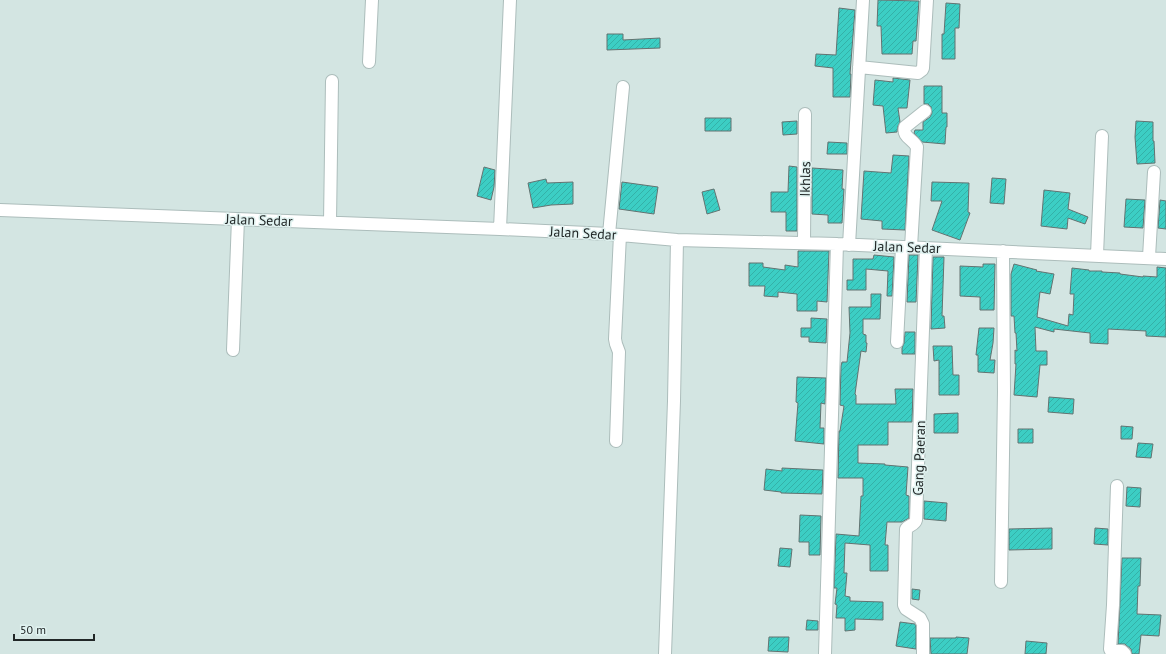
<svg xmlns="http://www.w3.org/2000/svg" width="1166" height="654" viewBox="0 0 1166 654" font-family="'PT Sans',sans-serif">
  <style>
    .building { fill: url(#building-hatch); stroke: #637371 }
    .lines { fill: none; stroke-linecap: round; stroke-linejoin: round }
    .street-casing { stroke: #acbdbb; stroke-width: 14 }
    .street { stroke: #fff; stroke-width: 12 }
    .labels { text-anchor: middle; stroke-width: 3; stroke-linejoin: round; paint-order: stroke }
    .street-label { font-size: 14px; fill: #212727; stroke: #e0f2f0 }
  </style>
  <defs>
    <pattern id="building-hatch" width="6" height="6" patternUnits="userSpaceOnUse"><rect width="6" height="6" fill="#3ccec4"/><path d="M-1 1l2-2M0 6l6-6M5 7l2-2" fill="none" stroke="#34b1a8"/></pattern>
  </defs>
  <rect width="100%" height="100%" fill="#d3e5e2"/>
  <path class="building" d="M878 0 919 1 916 41H913L912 54H882L881 26H877Z
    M946 3 960 4 959 28H955V59H942V34H944Z
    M839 8 855 10 850 74H851L850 97H833V68L815 66 816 54 836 55Z
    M607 34H623V40L660 38V48L607 50Z
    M893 78 910 80 907 108H898L900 122 898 126 897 132 886 133 883 106 873 105 875 80 893 82Z
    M924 86H942V113H947V127H946L945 144 922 142 914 133 915 130H923V122L930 117 932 113 931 107 928 104H924Z
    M705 118H731V131H705Z
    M797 121V134L783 135 782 122Z
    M1136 121 1153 122V141H1154L1155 163 1137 164 1135 137Z
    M828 142 847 143V154H827Z
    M893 155 909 156 905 230 882 229V221L861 219 864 171 891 173Z
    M789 166 797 167V231H786V212H771V192H788Z
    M484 167 495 170 494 187 491 200 477 196Z
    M812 168 843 170 842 189H844L842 223H828V215L812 214Z
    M992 178 1006 179 1004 204 990 203Z
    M546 179 547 183 573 182V204L551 205 533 208 528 183Z
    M622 182 658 187 654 214 619 209Z
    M932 182 969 183 968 212 970 213 960 240 932 230 942 201H931Z
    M714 189 720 210 707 214 702 192Z
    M1044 190 1070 193 1068 209 1088 217 1085 224 1068 218 1067 229 1041 226Z
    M1126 199 1145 200 1143 228 1124 227Z
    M1160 200 1166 201V229L1158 228Z
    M798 251H829L827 302 817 301V311H797V294L778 292V297L764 296 765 286H749V263H763V267L785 270V265L798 267Z
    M874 255 894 257 892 296H887L888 271 866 269V290H847V280H853V259H873Z
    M909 255H918L916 302H907Z
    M933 257H944L942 316H944L945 328 931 329Z
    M983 264H995L994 310H980V297L960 296V266L983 267Z
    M1014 264 1037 270 1036 271 1054 274 1050 294 1040 292 1037 317 1068 326 1069 314 1073 315 1074 294H1070L1072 268 1089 270V271H1102V272L1120 273V274L1143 277V276L1157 277V267L1166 268V337L1146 336V331L1108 329V344L1090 343V333L1054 329V332L1035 327 1036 351H1047V365H1040L1037 397 1014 395 1016 364H1015V350L1017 351 1016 333H1015L1014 316H1011V274Z
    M871 294H881L880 319H863V334L866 335V343H867L866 352 861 351 855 394 856 395V404H896L895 389H913L912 422H888V445H858V463L885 464V465L908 467 906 495 909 496V518L902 522H887L885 545H888V571H870V545L845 543 844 573H847L845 596 850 597V601L883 602V620L855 619V630L845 631V618H836L837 605 835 604 837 588H834L836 534 859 536 861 496H863V478H838L839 431H840L844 406 840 405 841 366 842 362H847L850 333 849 307H871Z
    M811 318 827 319 826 343 809 342V337H801V328H811Z
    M979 328H994L993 343 990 360H995L994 373 978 372V355H976Z
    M905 332H915V354H902V348L904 343Z
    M933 346H952L953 375H959V395H939V360L934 361Z
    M797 377 826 378 825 404 821 403 820 428H824V444L795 441 798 403 796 402Z
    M1049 397 1074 399 1073 414 1048 412Z
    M958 413V433H934V414Z
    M1121 426 1133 427 1132 439H1121Z
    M1018 429H1033V443H1018Z
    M1138 443 1153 444 1151 458 1136 457Z
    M782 468 823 470 822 494 781 493V492L764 490 766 469 782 471Z
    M1127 487 1141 488 1140 507 1126 506Z
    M924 501 947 503 946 521 924 519Z
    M800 515 821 516 820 555H809V542H799Z
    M1052 528V549L1009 550V529Z
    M1095 528 1108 529V545L1094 544Z
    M780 548 792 549 790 567 778 566Z
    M1122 558H1141L1140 586H1138L1137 614 1161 615 1159 636 1141 635 1139 654H1132L1131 649 1127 646 1125 644H1118Z
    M912 589 920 590 919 600 912 599Z
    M807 620 818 621V630H806Z
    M900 622 915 624 916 626V649L896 646Z
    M769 637H789L788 652 768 651Z
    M956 637 969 638 967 654H931L930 638H956Z
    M1026 641 1047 643 1046 654H1025Z"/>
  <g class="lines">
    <defs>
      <path id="street" d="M369 62 372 0
        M859 67 918 73 922 70 923 68 927 0
        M0 210 500 229 609 234 677 240 837 244 1166 259
        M330 222 332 81
        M500 229 510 0
        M609 234 623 87
        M804 243 805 114
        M849 245 863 0
        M911 247 917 147C913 139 902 137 905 127L925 111
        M1097 255 1102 136
        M1149 257 1154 172
        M897 342 902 247
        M233 350 238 219
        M616 441 619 352 616 344 615 339 620 235
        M1117 486 1113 605 1110 649 1111 651H1122L1125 654
        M1001 582 1004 391 1003 251
        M665 654 674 401 677 240
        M825 654 837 244
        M923 654V624L920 618 906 609 904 605 906 529C909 525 915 525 916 520L926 248"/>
    </defs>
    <use href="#street" class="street-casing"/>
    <use href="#street" class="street"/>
  </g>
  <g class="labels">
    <g class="street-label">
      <text transform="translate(805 179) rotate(-89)" y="5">Ikhlas</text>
      <text transform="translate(259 220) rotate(2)" y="5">Jalan Sedar</text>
      <text transform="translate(583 233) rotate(3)" y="5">Jalan Sedar</text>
      <text transform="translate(907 247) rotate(2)" y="5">Jalan Sedar</text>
      <text transform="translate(919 458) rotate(-88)" y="5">Gang Paeran</text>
    </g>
  </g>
  <path d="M14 634v6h80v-6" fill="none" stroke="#212727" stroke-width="2"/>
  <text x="20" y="634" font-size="12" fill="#212727" stroke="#e0f2f0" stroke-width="3" paint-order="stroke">50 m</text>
</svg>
